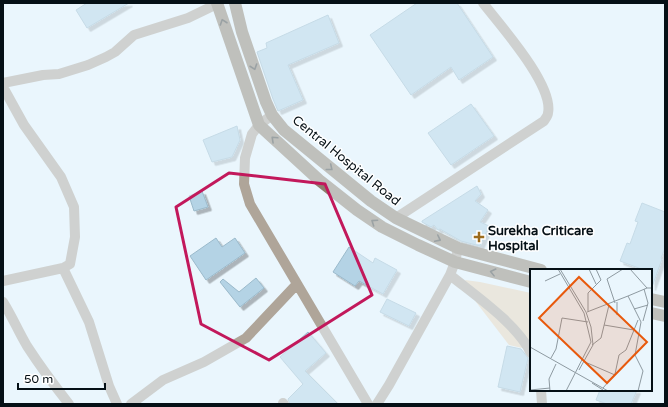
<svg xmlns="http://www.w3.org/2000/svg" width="668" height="407" viewBox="0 0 668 407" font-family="'Varela Round',sans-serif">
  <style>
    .green { fill: #ebd5b8 }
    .building { fill: #b4d3e5; stroke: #9bbacb; filter: url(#shadow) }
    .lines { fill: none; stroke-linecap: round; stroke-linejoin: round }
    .street { stroke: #afa599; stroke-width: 10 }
    .secondary { stroke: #8d7f6d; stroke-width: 12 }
    .oneway { stroke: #3b3c39 }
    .marked { fill: none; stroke: #c2185b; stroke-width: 3; stroke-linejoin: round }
    .poi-dot { fill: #9c6c1e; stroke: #fff; stroke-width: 1.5 }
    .labels { text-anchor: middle; stroke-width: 3; stroke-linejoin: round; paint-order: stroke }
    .street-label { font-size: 13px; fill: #051016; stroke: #fff }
    .poi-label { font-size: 13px; font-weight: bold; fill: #051016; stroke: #fff; text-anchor: start }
    .inset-road { fill: none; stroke: #8e9aa1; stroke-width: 1 }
    .view { fill: #e8590c; fill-opacity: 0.15; stroke: #e8590c; stroke-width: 2 }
    .inset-edge { fill: none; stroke: #051016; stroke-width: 2 }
  </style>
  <defs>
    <filter id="shadow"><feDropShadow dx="3.5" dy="3.5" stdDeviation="0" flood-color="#0004"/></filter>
  </defs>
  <rect width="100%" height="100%" fill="#eaf6fd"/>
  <path class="green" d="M465 280 480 282 531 293V350L509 345 476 302Z"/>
  <path class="building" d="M87 3H129L87 28 76 10Z
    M417 3H457L493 57 459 80 451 67 411 95 370 35Z
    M328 15 339 43 288 65 303 100 278 111 273 99 257 52 267 48 266 43Z
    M471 104 494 136 451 165 428 133Z
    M237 126 240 140 232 157 212 162 203 140Z
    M477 186 481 194 475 201 488 210 480 222 489 226 480 246 461 241 440 229 438 230 434 225 431 227 422 222V221Z
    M202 191 208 207 194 211 189 196Z
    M642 203 665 212V248L661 258 662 259 652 287 651 270H644L620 261 627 243 630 244 638 222 635 221Z
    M216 238 222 247 235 238 245 253 206 280 190 256Z
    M349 247 373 263 375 258 397 270 383 294 359 281 355 286 333 272Z
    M256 278 264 288 240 307 220 282 223 279 239 292Z
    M387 299 416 313 409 326 380 312Z
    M308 332 326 353 305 371 338 404H290L288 399 303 384 280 357Z
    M507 346 521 349 528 358 520 392 498 387Z
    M600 390H637L631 404H607L596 400Z"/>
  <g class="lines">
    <path class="street" d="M3 83 43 75 59 74 88 65 106 57 115 52 134 35 188 18 217 4
      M3 87 24 125 61 177 74 207 75 237 70 264 63 268 3 281
      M272 115 259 125 252 134 245 158 244 184 250 204 368 404
      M396 218 544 121C545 119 548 116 548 113 554 85 500 25 483 3
      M63 268 89 322 109 386 117 404
      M450 275C476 296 517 324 531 353
      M3 302C12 316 18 331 27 346 40 366 54 385 69 404
      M541 390 542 404
      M283 403 284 404
      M131 404 163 380 204 362 246 338 297 284
      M377 404 389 385 450 275 455 262 458 248"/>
    <path class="secondary" d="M217 3 259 125 319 180 357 210 382 227 418 245 455 262 531 282
      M235 3 242 32 266 102 272 115 284 130 371 201 396 218 458 248 541 270
      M651 299 665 302
      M651 313 665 316"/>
  </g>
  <defs><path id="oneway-chevron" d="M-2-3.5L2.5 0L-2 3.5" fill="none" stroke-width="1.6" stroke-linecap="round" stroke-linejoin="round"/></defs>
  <g class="oneway">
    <use href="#oneway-chevron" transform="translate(223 22) rotate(-109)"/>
    <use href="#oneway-chevron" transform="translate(254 67) rotate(71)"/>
    <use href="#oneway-chevron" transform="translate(274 139) rotate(-137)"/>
    <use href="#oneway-chevron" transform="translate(330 168) rotate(39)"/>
    <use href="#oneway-chevron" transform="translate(374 222) rotate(-146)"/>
    <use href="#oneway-chevron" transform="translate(438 239) rotate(26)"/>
    <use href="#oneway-chevron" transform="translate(493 272) rotate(-166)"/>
  </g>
  <path d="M0 0H668V407H0ZM229 173 325 184 372 295 269 360 201 324 176 207Z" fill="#eaf6fd" fill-opacity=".55" fill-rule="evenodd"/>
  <path class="marked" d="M229 173 325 184 372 295 269 360 201 324 176 207Z"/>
  <path class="poi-dot" d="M477 231h4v4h4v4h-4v4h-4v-4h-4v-4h4z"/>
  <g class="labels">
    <g class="street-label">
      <text transform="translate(347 160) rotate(39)" y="5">Central Hospital Road</text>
    </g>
    <g class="poi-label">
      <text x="488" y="235">Surekha Criticare<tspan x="488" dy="15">Hospital</tspan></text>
    </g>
  </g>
  <g transform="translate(530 269)">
    <rect width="122" height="122" fill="#eaf6fd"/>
    <path class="inset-road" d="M28 0 54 44 61 73 36 122M30 0 56 43 61 58 63 76 49 101M59 0 66 15M100 0 117 19H122M15 12 30 5M87 33V46M85 34 77 10 93 0M104 40 118 36M58 42V24L71 11 66 0M57 43 98 27M113 52 118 34 114 20M74 56 104 61M62 76 71 69 79 36M0 78 78 122M21 89 26 80 32 49 58 53M55 93 85 106M62 114 73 121M73 119 85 105 89 86 96 81 108 51M0 121 20 119M20 122 19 110 26 95M108 122 113 102 105 86 111 53 98 27 117 19"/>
    <path class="view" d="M49 8 117 73 77 114 9 49Z"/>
    <rect width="122" height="122" class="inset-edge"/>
  </g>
  <rect width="668" height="407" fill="none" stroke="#051016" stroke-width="8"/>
  <path d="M18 383v6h87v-6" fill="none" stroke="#051016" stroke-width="2"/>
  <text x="24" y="383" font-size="12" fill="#051016" stroke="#ffffff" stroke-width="3" paint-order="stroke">50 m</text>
</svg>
